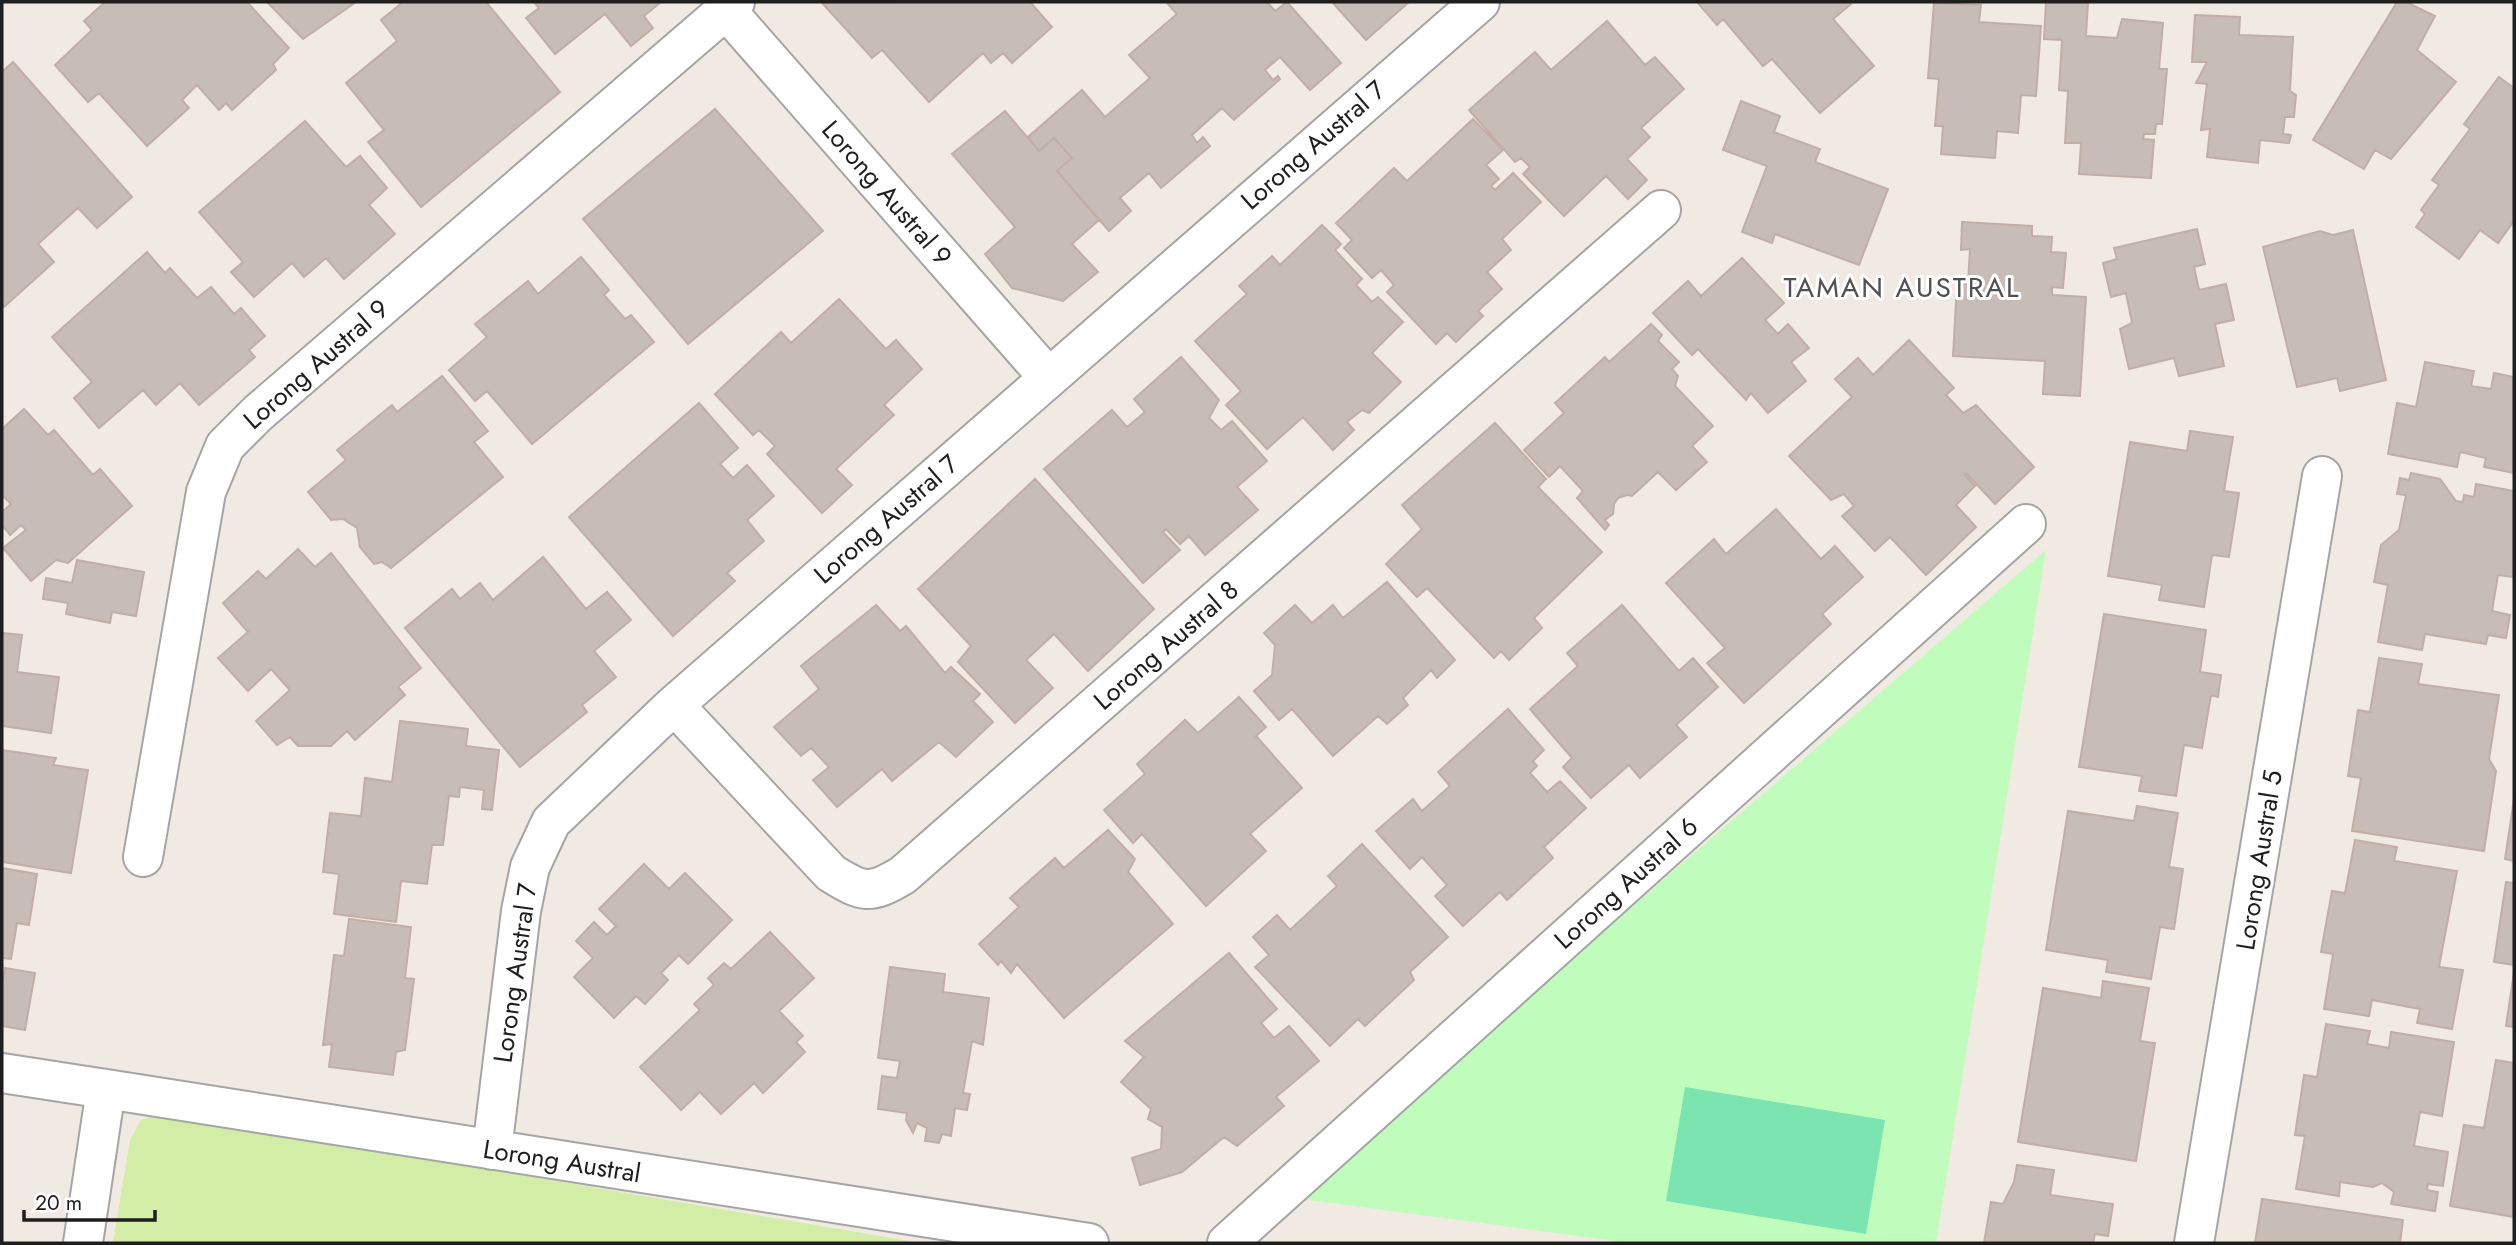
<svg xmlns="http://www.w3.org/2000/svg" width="2516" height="1245" viewBox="0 0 2516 1245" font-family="Jost,sans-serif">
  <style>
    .grass { fill: #d1eda6 }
    .park { fill: #c0fdbd }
    .pitch { fill: #7ce4b0 }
    .building { fill: #c8bcb6; stroke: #c2aea5; stroke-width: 2 }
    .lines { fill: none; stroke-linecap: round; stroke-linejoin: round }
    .street-casing { stroke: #a5a5a5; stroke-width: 42 }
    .street { stroke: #fff; stroke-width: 38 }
    .labels { text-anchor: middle; stroke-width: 6; stroke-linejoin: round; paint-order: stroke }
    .street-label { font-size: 26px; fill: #1e1e1e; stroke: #fff }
    .neighbourhood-label { font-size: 28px; letter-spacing: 2px; fill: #515151; stroke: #fff }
  </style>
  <rect width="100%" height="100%" fill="#f0eae3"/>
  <path class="grass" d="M160 1114 921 1243H113L130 1140 141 1120Z"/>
  <path class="park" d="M2046 550 1936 1243H1630L1294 1198Z"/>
  <path class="pitch" d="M1685 1087 1885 1120 1866 1234 1666 1201Z"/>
  <path class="building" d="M105 2H247L289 48 273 64 276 70 232 110 226 103 219 110 197 85 182 100 189 108 147 146 99 93 88 102 55 65 92 30 84 21Z
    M267 2H356L303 39Z
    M403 2H486L560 92 421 207 368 142 384 130 346 83 397 41 381 20Z
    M534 2H661L644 16 653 28 631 46 605 14 555 54 526 18 539 8Z
    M1030 2 1052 27 1012 63 1003 53 991 63 983 53 929 102 882 50 872 58 822 3Z
    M1166 2H1267L1275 11 1287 2 1341 63 1310 90 1280 57 1265 70 1273 80 1278 76 1280 79 1234 120 1222 108 1192 135 1197 143 1203 137 1210 146 1161 188 1149 173 1120 198 1131 211 1109 231 1057 171 1072 158 1054 138 1039 151 1028 137 1082 90 1105 117 1150 78 1129 55 1177 14Z
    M1332 2H1409L1366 40Z
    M1697 2H1848L1851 4 1833 19 1874 66 1820 113 1772 59 1763 66 1723 19 1717 25Z
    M2046 2H2088L2086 36 2117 38 2122 19 2163 23 2159 69H2167L2162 124H2156L2155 134H2144L2143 139 2154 140 2151 178 2079 174 2081 143H2065L2068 91 2059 90 2062 40 2044 39Z
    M2397 2H2406L2435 16 2417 50 2456 82 2391 159 2375 150 2364 169 2313 140Z
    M1934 3 1981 5 1979 22 2041 26 2036 96 2021 95 2018 133 1997 131 1995 158 1941 154 1943 126H1935L1939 79 1928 78Z
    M2195 15 2240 17 2239 35 2293 37 2290 91 2296 95 2294 117H2285L2283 134 2291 135 2289 143 2260 140 2258 163 2207 157 2210 129 2201 130 2207 84 2196 83 2207 62H2192Z
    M1607 21 1645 65 1655 57 1684 89 1641 128 1650 137 1627 159 1647 180 1628 199 1606 176 1564 216 1523 174 1530 167 1521 158 1515 162 1469 110 1535 52 1551 70Z
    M13 62 132 197 97 228 78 208 38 244 54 262 4 307 2 304V72Z
    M2499 77 2514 88V221L2498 243 2480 230 2459 259 2416 227 2425 214 2421 210 2439 185 2432 180 2470 129 2464 124Z
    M1741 101 1780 116 1774 132 1820 149 1815 162 1888 189 1859 265 1775 234 1772 243 1742 232 1767 166 1723 150Z
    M715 109 823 231 688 344 583 219Z
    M1005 111 1039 151 1054 138 1072 158 1057 171 1099 220 1072 244 1098 272 1063 301 1012 288 985 254 1015 227 952 154Z
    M1473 119 1503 150 1486 165 1499 179 1491 186 1495 190 1513 173 1541 202 1502 239 1511 250 1487 272 1502 289 1478 311 1483 316 1456 342 1447 333 1436 344 1387 292 1394 285 1381 270 1372 278 1344 248 1352 240 1336 223 1394 168 1407 181Z
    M305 121 346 167 360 156 387 188 369 205 395 234 344 279 326 258 304 277 292 263 254 297 231 272 243 262 199 212Z
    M1962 222 2032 226V236L2052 237 2051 252 2066 253 2063 288 2052 287V295L2086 297 2080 396 2043 394 2045 361 1953 356 1957 284H1968L1970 249 1961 250Z
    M1322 225 1341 244 1335 250 1362 279 1356 285 1372 302 1378 297 1403 322 1372 353 1401 382 1369 413 1362 410 1347 422 1354 430 1333 450 1303 417 1267 449 1226 405 1241 391 1195 341 1247 294 1239 286 1272 256 1280 265Z
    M2197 229 2205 264 2194 267 2199 290 2226 284 2234 320 2215 324 2224 366 2179 376 2174 358 2129 369 2120 329 2132 323 2126 293 2111 297 2103 263 2117 259 2114 248Z
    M2353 230 2386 380 2340 391 2337 378 2297 387 2263 247 2320 231 2333 235Z
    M147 252 165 273 170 268 197 298 211 287 234 314 241 308 265 336 249 350 255 357 199 405 180 383 156 405 143 390 99 428 74 398 92 382 52 337Z
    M581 257 609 290 604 295 625 319 631 315 654 342 532 444 487 391 475 401 449 370 487 337 475 324 528 281 538 294Z
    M1742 258 1784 303 1765 320 1778 334 1788 324 1809 348 1791 362 1806 381 1768 413 1751 393 1746 400 1698 349 1692 355 1653 313 1688 281 1701 296Z
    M839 299 886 349 896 340 922 369 884 405 894 415 836 469 852 485 822 513 767 454 775 446 759 430 753 435 715 394 781 332 791 343Z
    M1651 324 1662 335 1658 341 1679 362 1672 369 1678 376 1675 386 1713 426 1692 446 1707 462 1676 490 1658 472 1632 496 1627 495 1618 498 1614 504 1613 514 1605 520 1609 525 1605 530 1577 498 1583 491 1560 466 1549 477 1524 450 1564 413 1555 403 1605 357 1609 362Z
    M1909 340 1954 388 1946 395 1963 413 1976 405 2034 467 1995 504 1967 474 1965 475 1975 486 1956 505 1976 527 1926 575 1890 537 1875 551 1842 516 1854 506 1844 494 1831 500 1789 456 1852 397 1835 379 1858 358 1873 375Z
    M1181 357 1219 400 1209 418 1221 430 1232 421 1267 461 1237 487 1258 510 1205 555 1189 536 1180 544 1166 529 1163 532 1180 550 1143 583 1044 469 1112 410 1127 427 1145 412 1134 399Z
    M2425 362 2474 371 2471 386 2491 389 2494 373 2514 377V473L2484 467 2486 458 2460 452 2457 467 2388 454 2397 403 2416 407Z
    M442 376 488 431 474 442 503 477 391 568 382 562 374 564 360 547 357 528 343 519 331 520 308 492 346 460 337 450 392 405 397 412Z
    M699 403 738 448 720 464 733 478 747 465 774 496 747 520 764 541 727 573 735 581 673 636 569 517Z
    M24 409 48 435 54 430 93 475 100 469 132 506 68 563 56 560 31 581 3 548 26 530 21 525 10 535 2 525V512L11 504 2 495V429Z
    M1495 423 1546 479 1538 487 1602 552 1534 618 1542 628 1509 660 1501 651 1494 658 1427 588 1417 597 1386 564 1422 529 1402 505Z
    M2190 431 2233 437 2224 491 2239 493 2229 557 2212 555 2204 607 2159 600 2162 585 2108 576 2130 442 2187 451Z
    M2411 473 2440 479 2456 501 2463 502 2464 495 2474 497 2476 484 2514 491V577L2498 575 2492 611 2510 615 2506 638 2488 635 2486 644 2425 634 2422 650 2378 642 2388 585 2374 582 2381 545 2399 530 2406 495 2397 494 2400 478 2409 480Z
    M1035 479 1154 609 1088 671 1054 634 1026 660 1053 688 1015 723 958 662 971 646 918 589Z
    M1776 509 1821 559 1835 546 1863 577 1822 614 1831 624 1744 703 1707 663 1725 648 1666 583 1714 539 1726 554Z
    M298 549 315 567 331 553 421 668 398 687 405 695 355 740 347 731 331 746H298L290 737 277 745 256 721 290 690 271 669 248 691 218 658 248 632 223 603 258 571 266 579Z
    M543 557 586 609 607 592 631 620 594 651 616 677 582 705 587 712 520 767 405 628 452 589 460 599 480 583 493 600Z
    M77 560 144 572 136 616 112 612 110 623 66 614 68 603 43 599 46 578 72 583Z
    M1387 582 1455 660 1437 678 1431 670 1403 698 1408 705 1387 724 1378 716 1333 756 1292 709 1279 720 1254 691 1272 675 1275 645 1264 633 1295 605 1312 623 1333 605 1343 618Z
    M876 605 900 631 906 626 945 673 951 667 980 694 973 701 993 722 956 757 939 742 892 781 882 769 837 807 813 780 829 767 811 748 801 756 774 727 819 689 801 666Z
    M1622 605 1679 671 1693 658 1718 687 1676 725 1687 737 1640 778 1629 765 1591 798 1563 767 1572 758 1530 709 1578 666 1567 653Z
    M2104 614 2206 630 2200 672 2221 675 2218 697 2211 695 2202 748 2184 745 2176 796 2139 791 2142 776 2079 767Z
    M2 633 22 635 17 672 59 677 51 733 2 726Z
    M2379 658 2422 664 2418 684 2499 695 2489 759 2496 771 2484 851 2352 831 2361 778 2348 776 2358 710 2370 712Z
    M1239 697 1266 727 1256 736 1302 788 1250 834 1266 851 1206 906 1142 834 1133 843 1104 810 1145 774 1137 764 1185 720 1198 733Z
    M1508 709 1544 750 1533 761 1537 766 1530 773 1547 792 1560 781 1586 808 1544 847 1553 858 1507 900 1500 892 1463 926 1435 896 1447 885 1422 857 1410 869 1376 831 1413 799 1422 811 1450 786 1438 772Z
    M400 721 468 729 466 746 499 750 492 810 482 809 484 790 460 787 459 797 449 796 443 845H432L427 884 401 881 396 922 334 914 339 874 323 872 330 813 361 816 365 778 392 782Z
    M2 750 56 758 53 765 88 770 71 873 2 862Z
    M2514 799V861L2505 859Z
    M2137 806 2178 813 2169 867 2183 869 2174 929 2160 927 2151 979 2106 972 2108 960 2046 950 2068 811 2134 821Z
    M1108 830 1135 859 1128 872 1173 924 1064 1018 1017 964 1011 973 1001 961 998 965 979 944 1019 907 1010 898 1055 858 1064 868Z
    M2355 840 2397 847 2394 861 2457 871 2439 967 2463 970 2452 1029 2417 1023 2420 1009 2372 1000 2369 1016 2324 1009 2333 954 2321 952 2332 891 2345 893Z
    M1362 844 1448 937 1410 972 1414 980 1365 1026 1358 1019 1330 1046 1255 967 1269 955 1253 937 1277 915 1290 930 1337 886 1328 876Z
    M644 864 669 889 685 873 732 920 688 964 679 955 661 973 668 980 645 1004 636 996 614 1018 574 977 593 958 576 941 594 922 607 935 616 926 599 909Z
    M2 868 37 874 29 925 17 923 11 959 2 958Z
    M2506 882 2514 883V965L2494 962Z
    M349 919 411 927 405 978 414 979 405 1050 396 1052 393 1075 329 1067 332 1044 323 1045 334 955 344 956Z
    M770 932 814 978 779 1011 803 1036 796 1042 805 1052 763 1093 754 1083 721 1114 700 1092 681 1110 640 1067 700 1010 694 1004 714 985 708 978 724 963 731 969Z
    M1229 953 1277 1009 1261 1023 1274 1038 1289 1026 1319 1061 1276 1097 1284 1106 1237 1146 1224 1137 1182 1172 1140 1185 1132 1158 1161 1149 1162 1127 1148 1119 1151 1109 1121 1082 1144 1057 1125 1041Z
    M890 967 945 974 943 992 989 998 983 1045 972 1041 963 1093 970 1094 967 1110 955 1108 951 1136 942 1134 939 1143 925 1141 927 1128 917 1123 913 1133 906 1120 907 1113 878 1109 882 1076 897 1078 900 1061 878 1058Z
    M5 968 35 973 25 1030 2 1026V985Z
    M2514 972V1027L2506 1026Z
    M2103 981 2149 988 2140 1041 2155 1043 2136 1161 2018 1142 2043 988 2101 998Z
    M2326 1024 2370 1031 2367 1044 2389 1048 2391 1032 2454 1042 2442 1116 2420 1112 2414 1146 2448 1152 2443 1186 2428 1184 2427 1190 2438 1192 2435 1211 2391 1204 2394 1192 2382 1183 2373 1187 2340 1182 2339 1196 2296 1189 2305 1136 2295 1135 2304 1075 2317 1077Z
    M2496 1060 2514 1063V1217L2450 1206 2464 1125 2484 1128Z
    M2017 1165 2054 1170 2050 1195 2113 1204 2108 1236 2095 1234 2093 1243H1984L1991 1202 2003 1204 2014 1182Z
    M2262 1199 2403 1220 2400 1243H2255Z"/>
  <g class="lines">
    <defs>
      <path id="street" d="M726 10 1048 377
        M674 705 831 873C863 893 870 895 903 875L1661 210
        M143 857 206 492 225 446 258 413 735 2
        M2 1073 106 1089
        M492 1150 521 911 530 867 551 822 674 705 1480 2
        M83 1243 106 1089 1089 1243
        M1227 1243 2026 524
        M2194 1243 2322 476"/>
    </defs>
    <use href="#street" class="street-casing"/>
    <use href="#street" class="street"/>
  </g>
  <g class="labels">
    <g class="street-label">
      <text transform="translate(1313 145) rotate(-41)" y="9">Lorong Austral 7</text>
      <text transform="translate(887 193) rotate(49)" y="9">Lorong Austral 9</text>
      <text transform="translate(316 364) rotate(-41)" y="9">Lorong Austral 9</text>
      <text transform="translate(886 519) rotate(-41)" y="9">Lorong Austral 7</text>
      <text transform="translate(1166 645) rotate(-41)" y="9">Lorong Austral 8</text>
      <text transform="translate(2259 860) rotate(-81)" y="9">Lorong Austral 5</text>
      <text transform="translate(1626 883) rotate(-42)" y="9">Lorong Austral 6</text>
      <text transform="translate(515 973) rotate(-82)" y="9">Lorong Austral 7</text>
      <text transform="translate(562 1161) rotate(9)" y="9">Lorong Austral</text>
    </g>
    <g class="neighbourhood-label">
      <text x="1902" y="297">TAMAN AUSTRAL</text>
    </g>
  </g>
  <rect width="2516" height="1245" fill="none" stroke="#1e1e1e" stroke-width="7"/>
  <path d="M24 1210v10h131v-10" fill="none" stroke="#1e1e1e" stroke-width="3.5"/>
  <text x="35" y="1210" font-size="21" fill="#1e1e1e" stroke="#ffffff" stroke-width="5" paint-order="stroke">20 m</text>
</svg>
